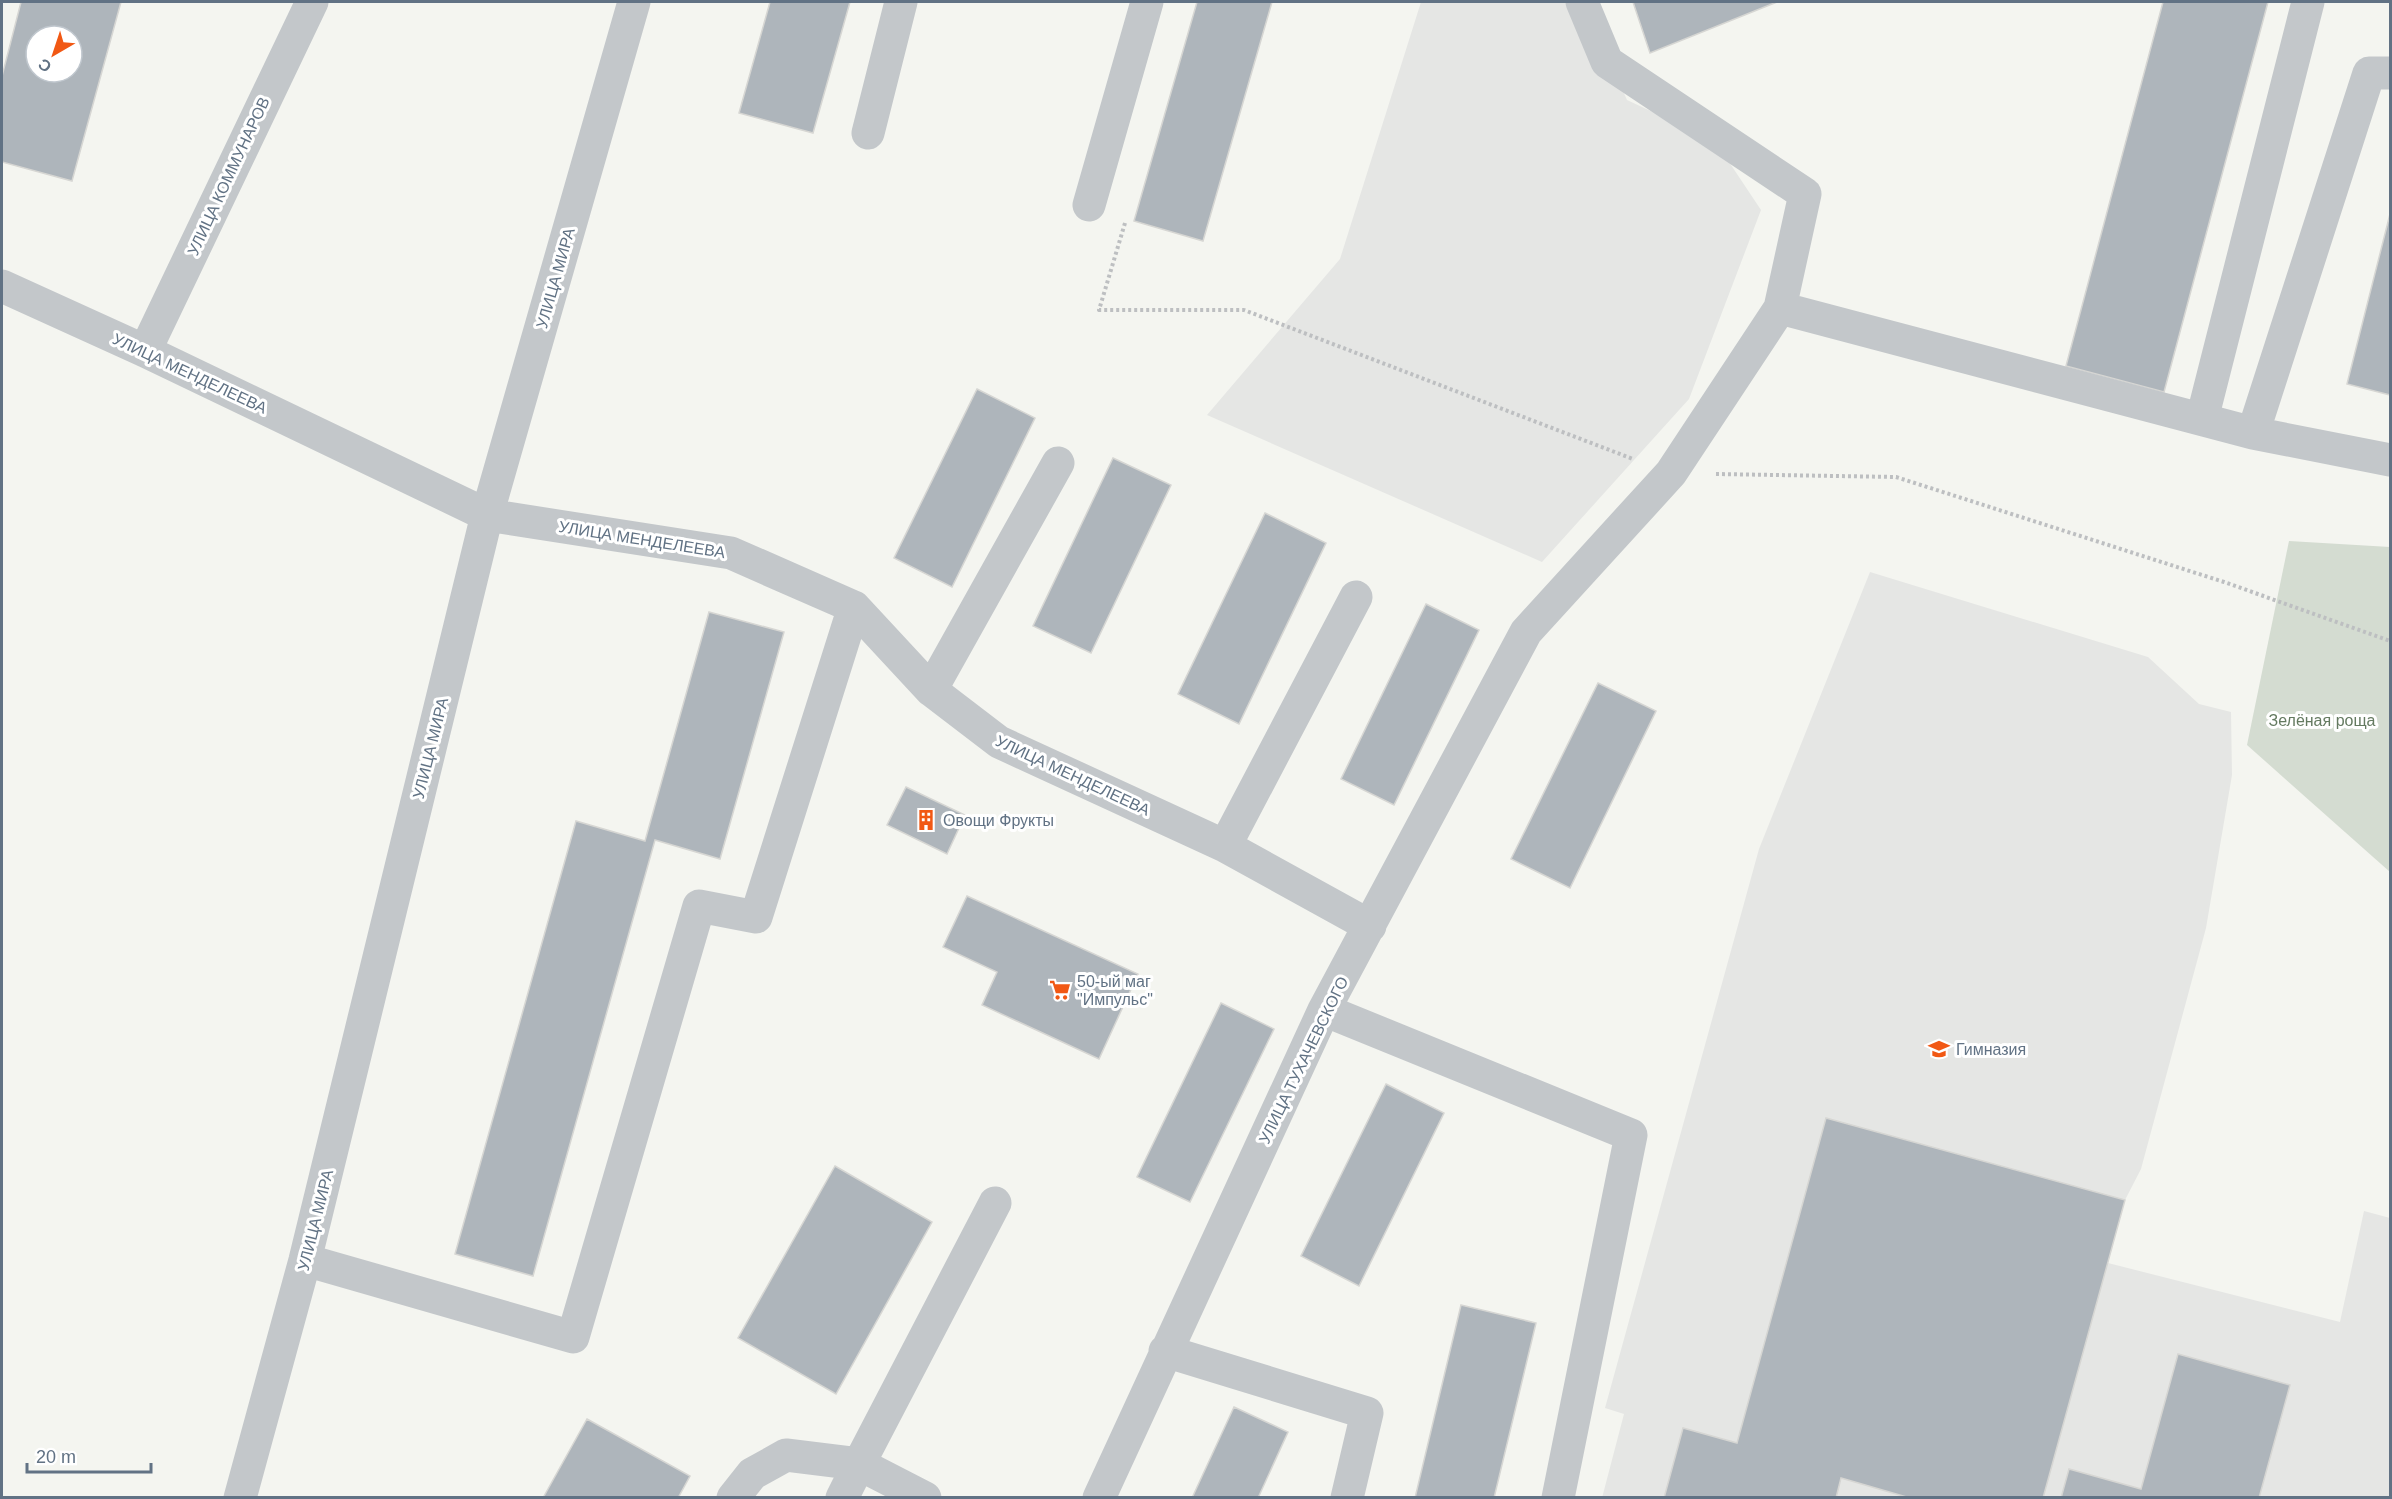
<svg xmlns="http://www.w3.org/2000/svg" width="2392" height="1499" viewBox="0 0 2392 1499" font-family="Helvetica,sans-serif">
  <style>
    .built { fill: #e5e6e4 }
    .green { fill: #d4dcd1 }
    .building { fill: #aeb5bb; stroke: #d6d6d3; stroke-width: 1.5; fill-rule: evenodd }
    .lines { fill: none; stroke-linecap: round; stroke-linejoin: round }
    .path { stroke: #bdbfc1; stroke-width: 4; stroke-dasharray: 3 3; stroke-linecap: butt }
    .minor { stroke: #c3c7ca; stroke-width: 33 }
    .labels { text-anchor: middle; stroke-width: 6; stroke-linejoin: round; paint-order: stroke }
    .street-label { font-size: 16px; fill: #617284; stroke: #fff }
    .park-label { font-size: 16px; fill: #647a60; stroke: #fff }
    .poi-label { font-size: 16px; fill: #617284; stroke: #fff; text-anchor: start }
  </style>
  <rect width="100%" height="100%" fill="#f4f5f0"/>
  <path class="built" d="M1421 2H1583L1627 100 1715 141 1761 210 1689 399 1542 562 1207 415 1340 259Z
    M1870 572 2148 657 2199 704 2231 712 2232 775 2206 928 2141 1169 2125 1200 2108 1263 2340 1322 2364 1211 2390 1218V1497L1602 1498 1624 1414 1605 1408 1759 849Z"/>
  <path class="green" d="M2289 541 2390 547V872L2247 745Z"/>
  <path class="building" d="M21 2H121L72 181 2 162V76ZM36 36H72V72H36Z
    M770 2H850L813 133 739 113Z
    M1197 2H1272L1203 241 1134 221Z
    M1633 2H1777L1650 53Z
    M2163 2H2268L2164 392 2066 366Z
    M2390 214V395L2347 384Z
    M977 389 1035 418 952 587 894 558Z
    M1113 458 1171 485 1091 653 1033 626Z
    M1265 513 1326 543 1239 724 1178 694Z
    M1426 604 1479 630 1394 805 1341 779Z
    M709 612 784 632 720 859 655 840 533 1276 455 1254 576 821 645 841Z
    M1598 683 1656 711 1570 888 1511 859Z
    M906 787 965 815 947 854 887 825Z
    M967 896 1138 974 1099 1059 982 1005 997 972 943 947Z
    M1221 1003 1274 1029 1190 1202 1137 1177Z
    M1386 1084 1444 1113 1359 1286 1301 1256Z
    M1826 1118 2125 1200 2043 1498H1910L1841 1478 1836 1498H1664L1683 1428 1737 1443Z
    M835 1166 932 1222 836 1394 738 1338Z
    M1461 1305 1536 1323 1494 1498H1415Z
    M2178 1354 2290 1385 2259 1498H2061L2069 1469 2141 1489Z
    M1234 1407 1288 1432 1258 1498H1192Z
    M587 1419 690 1476 678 1498H543Z"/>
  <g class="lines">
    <path class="path" d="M1125 223 1099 310H1244L1633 459
      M1716 474 1896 477 2224 582 2390 641"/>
    <path class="minor" d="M868 133 901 2
      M1089 205 1147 2
      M2 286 145 351 487 515 731 553 854 607 931 690 999 742 1225 846 1370 926
      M1780 308 2253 433 2369 73H2390
      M145 351 312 2
      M2202 419 2308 2
      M2253 433 2390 460
      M931 690 1058 463
      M1225 846 1356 597
      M1324 1010 1631 1135 1558 1498
      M305 1260 573 1337 699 906 756 917 854 607
      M1165 1351 1367 1413 1347 1498
      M240 1498 305 1260 487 515 634 2
      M733 1498 752 1474 786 1455 859 1464 842 1498
      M925 1498 859 1464 995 1203
      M1099 1498 1324 1010 1526 632 1671 473 1780 308 1805 194 1607 62 1582 2"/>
  </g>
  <defs>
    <symbol id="building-bare" viewBox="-9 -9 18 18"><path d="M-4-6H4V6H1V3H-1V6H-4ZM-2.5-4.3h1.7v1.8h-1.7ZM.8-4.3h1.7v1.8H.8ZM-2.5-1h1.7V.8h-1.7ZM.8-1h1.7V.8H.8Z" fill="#f15814" stroke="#fff" stroke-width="2.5" paint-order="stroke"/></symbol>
    <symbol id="supermarket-bare" viewBox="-9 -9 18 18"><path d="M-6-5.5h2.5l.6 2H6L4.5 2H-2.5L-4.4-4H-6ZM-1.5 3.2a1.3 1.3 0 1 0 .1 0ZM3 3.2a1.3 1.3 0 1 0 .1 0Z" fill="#f15814" stroke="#fff" stroke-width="2.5" paint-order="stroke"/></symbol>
    <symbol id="school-bare" viewBox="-9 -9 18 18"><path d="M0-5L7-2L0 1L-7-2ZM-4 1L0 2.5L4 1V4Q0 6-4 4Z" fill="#f15814" stroke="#fff" stroke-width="2.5" paint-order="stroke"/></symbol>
  </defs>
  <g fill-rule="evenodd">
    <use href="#building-bare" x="911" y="805" width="30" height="30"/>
    <use href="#supermarket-bare" x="1045" y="975" width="30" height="30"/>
    <use href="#school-bare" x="1924" y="1034" width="30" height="30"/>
  </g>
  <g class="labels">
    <g class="street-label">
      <text transform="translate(228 176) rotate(-65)" y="6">УЛИЦА КОММУНАРОВ</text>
      <text transform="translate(555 278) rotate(-74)" y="6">УЛИЦА МИРА</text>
      <text transform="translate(190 373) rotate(25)" y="6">УЛИЦА МЕНДЕЛЕЕВА</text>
      <text transform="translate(642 539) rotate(9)" y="6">УЛИЦА МЕНДЕЛЕЕВА</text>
      <text transform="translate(430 748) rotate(-76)" y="6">УЛИЦА МИРА</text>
      <text transform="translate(1073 775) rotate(25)" y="6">УЛИЦА МЕНДЕЛЕЕВА</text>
      <text transform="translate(1303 1060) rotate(-64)" y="6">УЛИЦА ТУХАЧЕВСКОГО</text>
      <text transform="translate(315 1220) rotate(-76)" y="6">УЛИЦА МИРА</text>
    </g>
    <g class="park-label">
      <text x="2322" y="726">Зелёная роща</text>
    </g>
    <g class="poi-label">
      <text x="943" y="826">Овощи Фрукты</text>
      <text x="1077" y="987">50-ый маг<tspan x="1077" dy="18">"Импульс"</tspan></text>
      <text x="1956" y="1055">Гимназия</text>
    </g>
  </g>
  <rect width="2392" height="1499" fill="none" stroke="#617284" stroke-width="6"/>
  <g transform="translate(54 54) rotate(219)"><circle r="28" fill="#ffffff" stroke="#c0c7ce" stroke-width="1.5"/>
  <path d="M0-4.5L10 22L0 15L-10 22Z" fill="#f15814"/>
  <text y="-9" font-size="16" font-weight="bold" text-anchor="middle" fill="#617284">С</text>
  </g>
  <path d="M27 1463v9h124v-9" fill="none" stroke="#617284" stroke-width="3"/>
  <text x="36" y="1463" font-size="18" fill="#617284" stroke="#ffffff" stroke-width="4.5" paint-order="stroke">20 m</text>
</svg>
